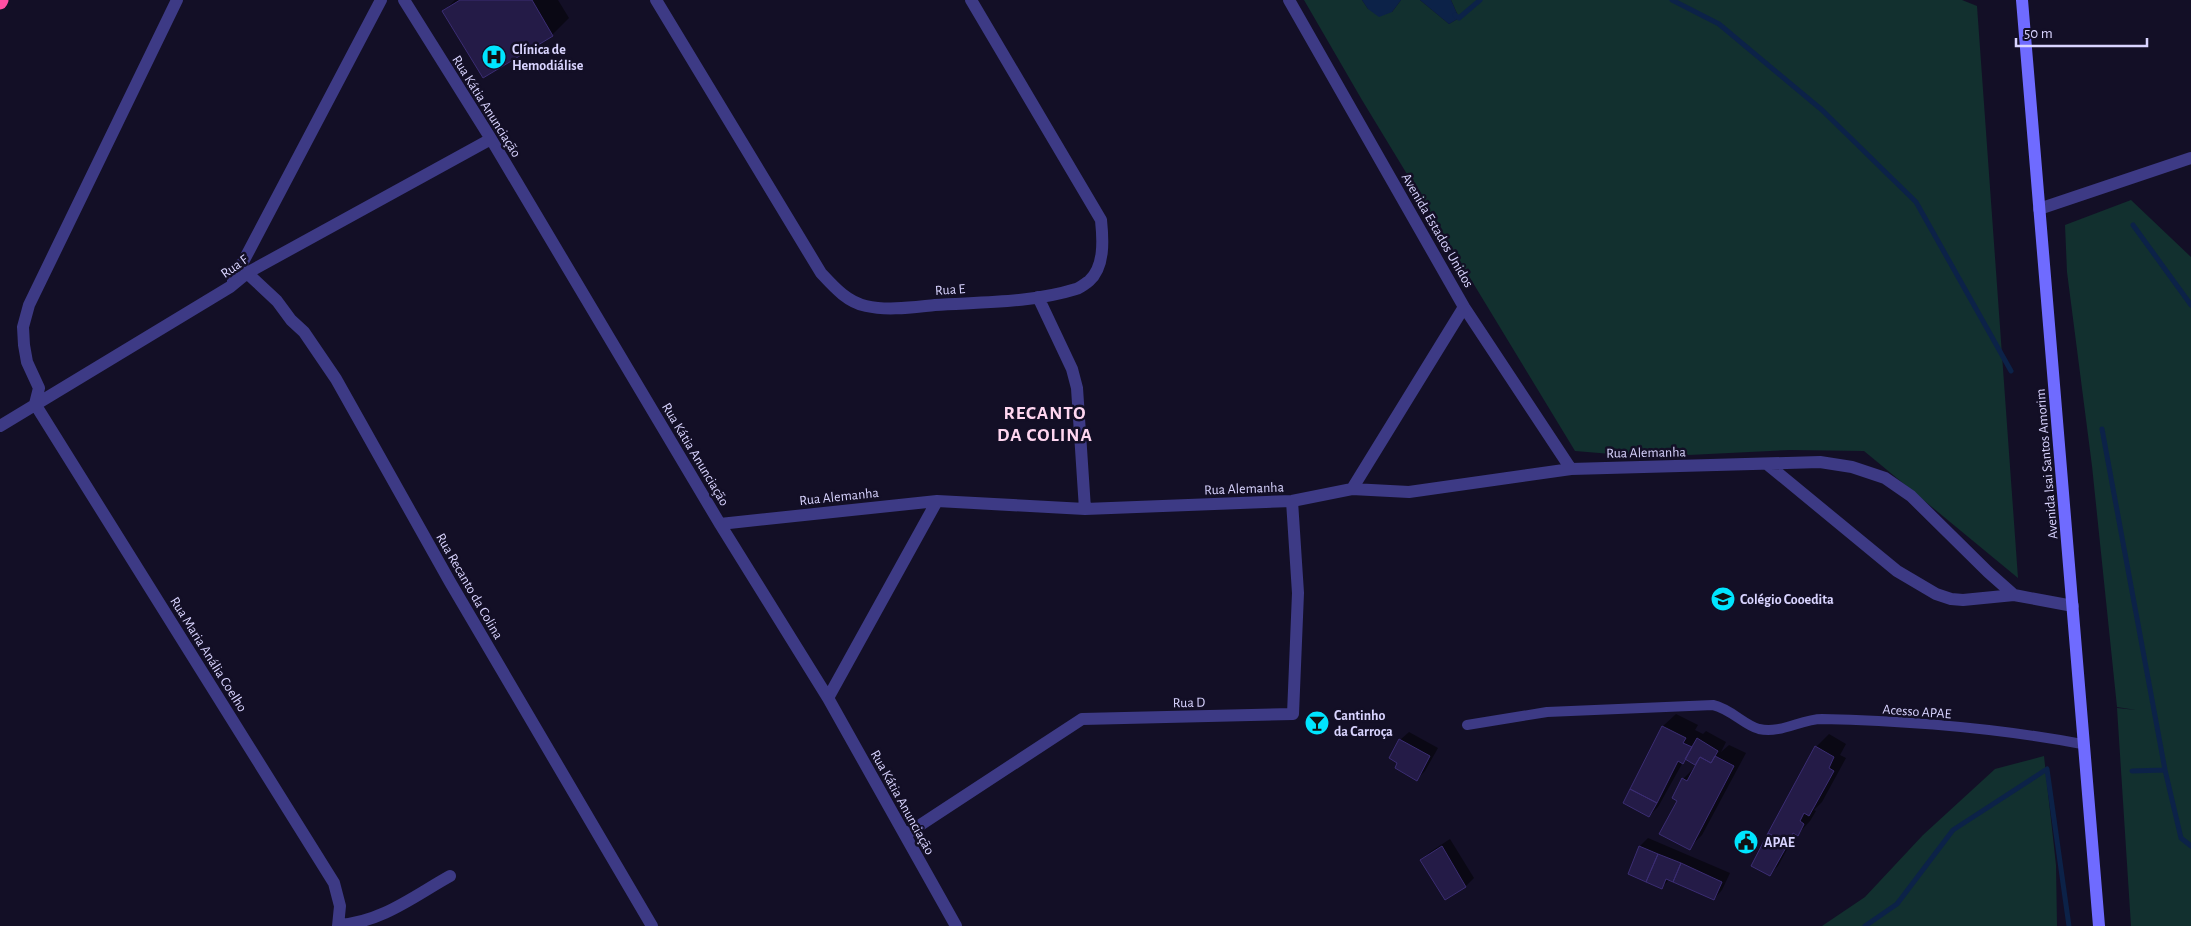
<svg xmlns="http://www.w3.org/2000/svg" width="2191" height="926" viewBox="0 0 2191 926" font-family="'Alegreya Sans',sans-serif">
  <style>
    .green { fill: #12302f }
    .water { fill: #0c2248 }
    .shadow { fill: #0007 }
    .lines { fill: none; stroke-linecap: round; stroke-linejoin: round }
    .stream { stroke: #0c2248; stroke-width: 5 }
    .building { fill: #241b47; stroke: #3b2d73 }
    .lane { stroke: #3d3a85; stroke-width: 10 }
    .street { stroke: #3d3a85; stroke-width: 12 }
    .secondary { stroke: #6f6bff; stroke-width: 12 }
    .highway { stroke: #ff4fa3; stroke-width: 15 }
    .labels { text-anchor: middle; stroke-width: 5; stroke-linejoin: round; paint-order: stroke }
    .poi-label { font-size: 14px; font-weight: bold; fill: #d9d4ff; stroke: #130f26; text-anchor: start }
    .street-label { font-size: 14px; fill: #d9d4ff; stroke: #130f26 }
    .district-label { font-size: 19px; font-weight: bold; letter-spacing: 1px; fill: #ffd6f0; stroke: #130f26 }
  </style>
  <rect width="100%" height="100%" fill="#130f26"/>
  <path class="green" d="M1304 0H1362L1368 9 1392 12 1401 0H1420L1449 24 1459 18 1451 0H1962L1977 6 2018 578 1864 451 1790 450 1648 457 1575 451 1362 100Z
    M2131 200 2191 257V926H2131L2117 708 2136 710 2117 707 2092 466 2067 272 2065 225Z
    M2044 756 2056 865 2057 926H1822L1865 897 1923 835 1995 769Z"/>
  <path class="water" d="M1362 0H1401L1392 12 1379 17 1368 9Z
    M1420 0H1451L1459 18 1449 24Z"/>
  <path class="shadow" d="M455 0H558L569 18 552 35 483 77 444 11Z
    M1676 714 1698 725 1695 730 1703 734 1706 731 1726 742 1721 752 1729 745 1746 753 1702 835 1689 848 1679 800 1673 797 1683 779 1697 765 1686 758 1683 762 1658 807 1649 816 1624 803 1663 726Z
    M1409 732 1438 748 1425 771 1417 779 1400 740Z
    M1829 734 1846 744 1840 755 1846 758 1822 802 1814 810 1816 811 1810 821 1798 834 1796 833 1778 866 1770 874 1816 747Z
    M1648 838 1730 873 1722 890 1714 899 1670 879 1662 887 1630 874 1640 846Z
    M1450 839 1474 878 1466 886 1446 899 1422 860 1430 852Z"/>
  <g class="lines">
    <path class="stream" d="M1672 0 1719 24 1822 110 1916 202 2011 371
      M1455 15 1459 18 1480 0
      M2133 225 2191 305
      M2102 429 2165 770
      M2132 771 2165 770 2181 838 2191 846
      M1865 926 1897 904 1953 830 2047 769 2069 926"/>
  </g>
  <path class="building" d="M460 0H532L553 36 483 78 442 11Z
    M1662 726 1686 738 1683 743 1692 747 1683 764 1678 761 1657 803 1630 789Z
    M1697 738 1718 751 1711 763 1700 757 1695 765 1685 759Z
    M1399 739 1430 756 1417 781 1395 768 1397 763 1389 758Z
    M1815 746 1834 757 1829 768 1834 771 1809 816 1804 813 1800 821 1804 824 1798 836 1793 833 1788 844 1768 833Z
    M1715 756 1734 766 1690 850 1659 834 1677 801 1672 798 1682 778 1687 781 1700 757 1711 763Z
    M1630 789 1657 803 1649 817 1623 803Z
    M1768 833 1788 844 1770 876 1751 866Z
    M1442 846 1466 887 1445 900 1420 860Z
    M1639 846 1658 854 1646 882 1628 874Z
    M1658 854 1681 863 1673 882 1666 879 1662 889 1646 882Z
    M1681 863 1722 882 1714 900 1673 882Z"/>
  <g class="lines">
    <path class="lane" d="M1467 725 1547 712 1713 705C1731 709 1744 725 1759 729 1781 734 1801 719 1822 719 1909 721 1997 728 2082 744"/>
    <path class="street" d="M404 0 491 139 720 524 828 698 956 926
      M656 0 821 273C834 287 847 302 866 306 888 311 914 307 935 305 981 302 1031 303 1076 289 1080 288 1085 284 1089 281 1105 267 1103 239 1101 220L971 0
      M1289 0 1464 307 1571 469
      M2039 209 2191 158
      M247 273 277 301 291 320 304 332 336 379 450 582 652 926
      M233 281 381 0
      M1038 297 1072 369 1077 388 1085 509
      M35 404 334 883 340 906 338 926
      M35 404 39 388 27 362 24 345 23 327 29 305 177 0
      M0 426 230 287 247 273 491 139
      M1767 464 1897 571 1936 594 1951 599 1963 600 2014 595 2073 606
      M1352 489 1464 307
      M720 524 937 501 1085 509 1292 501 1352 489 1409 492 1571 469 1820 462 1852 467 1885 478 1911 496 1988 572 2014 595
      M828 698 937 501
      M905 835 1082 719 1293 714 1298 593 1292 501
      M339 925C382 922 414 896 450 876"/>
    <path class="secondary" d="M2022 0 2099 926"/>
    <path class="highway" d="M0 2 1 0"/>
  </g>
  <defs>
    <symbol id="hospital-disc" viewBox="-11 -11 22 22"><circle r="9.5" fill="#00e5ff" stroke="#130f26"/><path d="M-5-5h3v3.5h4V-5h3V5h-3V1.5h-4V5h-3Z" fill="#111"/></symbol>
    <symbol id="school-disc" viewBox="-11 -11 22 22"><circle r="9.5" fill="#00e5ff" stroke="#130f26"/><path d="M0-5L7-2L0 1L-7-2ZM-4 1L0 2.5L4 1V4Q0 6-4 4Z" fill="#111"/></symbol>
    <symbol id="bar-disc" viewBox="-11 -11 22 22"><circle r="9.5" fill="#00e5ff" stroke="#130f26"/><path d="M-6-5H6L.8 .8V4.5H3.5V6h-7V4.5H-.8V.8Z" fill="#111"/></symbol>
    <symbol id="civic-disc" viewBox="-11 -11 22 22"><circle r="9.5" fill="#00e5ff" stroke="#130f26"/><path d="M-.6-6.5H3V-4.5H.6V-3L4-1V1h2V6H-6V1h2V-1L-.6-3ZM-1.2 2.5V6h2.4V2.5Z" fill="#111"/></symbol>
  </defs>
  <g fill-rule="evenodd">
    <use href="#hospital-disc" x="480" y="43" width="28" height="28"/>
    <use href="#school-disc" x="1709" y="585" width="28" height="28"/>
    <use href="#bar-disc" x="1303" y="709" width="28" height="28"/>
    <use href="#civic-disc" x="1732" y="828" width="28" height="28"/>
  </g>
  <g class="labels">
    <g class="poi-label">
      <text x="512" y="54">Clínica de<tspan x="512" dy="16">Hemodiálise</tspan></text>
      <text x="1740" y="604">Colégio Cooedita</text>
      <text x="1334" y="720">Cantinho<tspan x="1334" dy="16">da Carroça</tspan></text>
      <text x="1764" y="847">APAE</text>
    </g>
    <g class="street-label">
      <text transform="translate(487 106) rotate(58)" y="5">Rua Kátia Anunciação</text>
      <text transform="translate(1438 230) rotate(60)" y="5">Avenida Estados Unidos</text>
      <text transform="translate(234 266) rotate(-35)" y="5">Rua F</text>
      <text transform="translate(950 289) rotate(-4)" y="5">Rua E</text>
      <text transform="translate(1646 452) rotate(-1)" y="5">Rua Alemanha</text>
      <text transform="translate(696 454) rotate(59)" y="5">Rua Kátia Anunciação</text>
      <text transform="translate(2046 464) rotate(-95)" y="5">Avenida Isai Santos Amorim</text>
      <text transform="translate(1244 488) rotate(-2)" y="5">Rua Alemanha</text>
      <text transform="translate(839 496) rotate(-6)" y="5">Rua Alemanha</text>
      <text transform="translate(470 586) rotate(60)" y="5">Rua Recanto da Colina</text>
      <text transform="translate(209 654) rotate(58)" y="5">Rua Maria Anália Coelho</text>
      <text transform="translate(1189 702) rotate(-1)" y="5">Rua D</text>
      <text transform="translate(1917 711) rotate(4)" y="5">Acesso APAE</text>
      <text transform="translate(903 802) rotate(61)" y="5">Rua Kátia Anunciação</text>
    </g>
    <g class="district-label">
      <text x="1045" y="419">RECANTO<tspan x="1045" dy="22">DA COLINA</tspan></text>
    </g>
  </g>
  <path d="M2016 38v8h131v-8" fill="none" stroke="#d9d4ff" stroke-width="2.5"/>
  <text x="2024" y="38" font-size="15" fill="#d9d4ff" stroke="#130f26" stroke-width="4" paint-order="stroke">50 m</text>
</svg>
